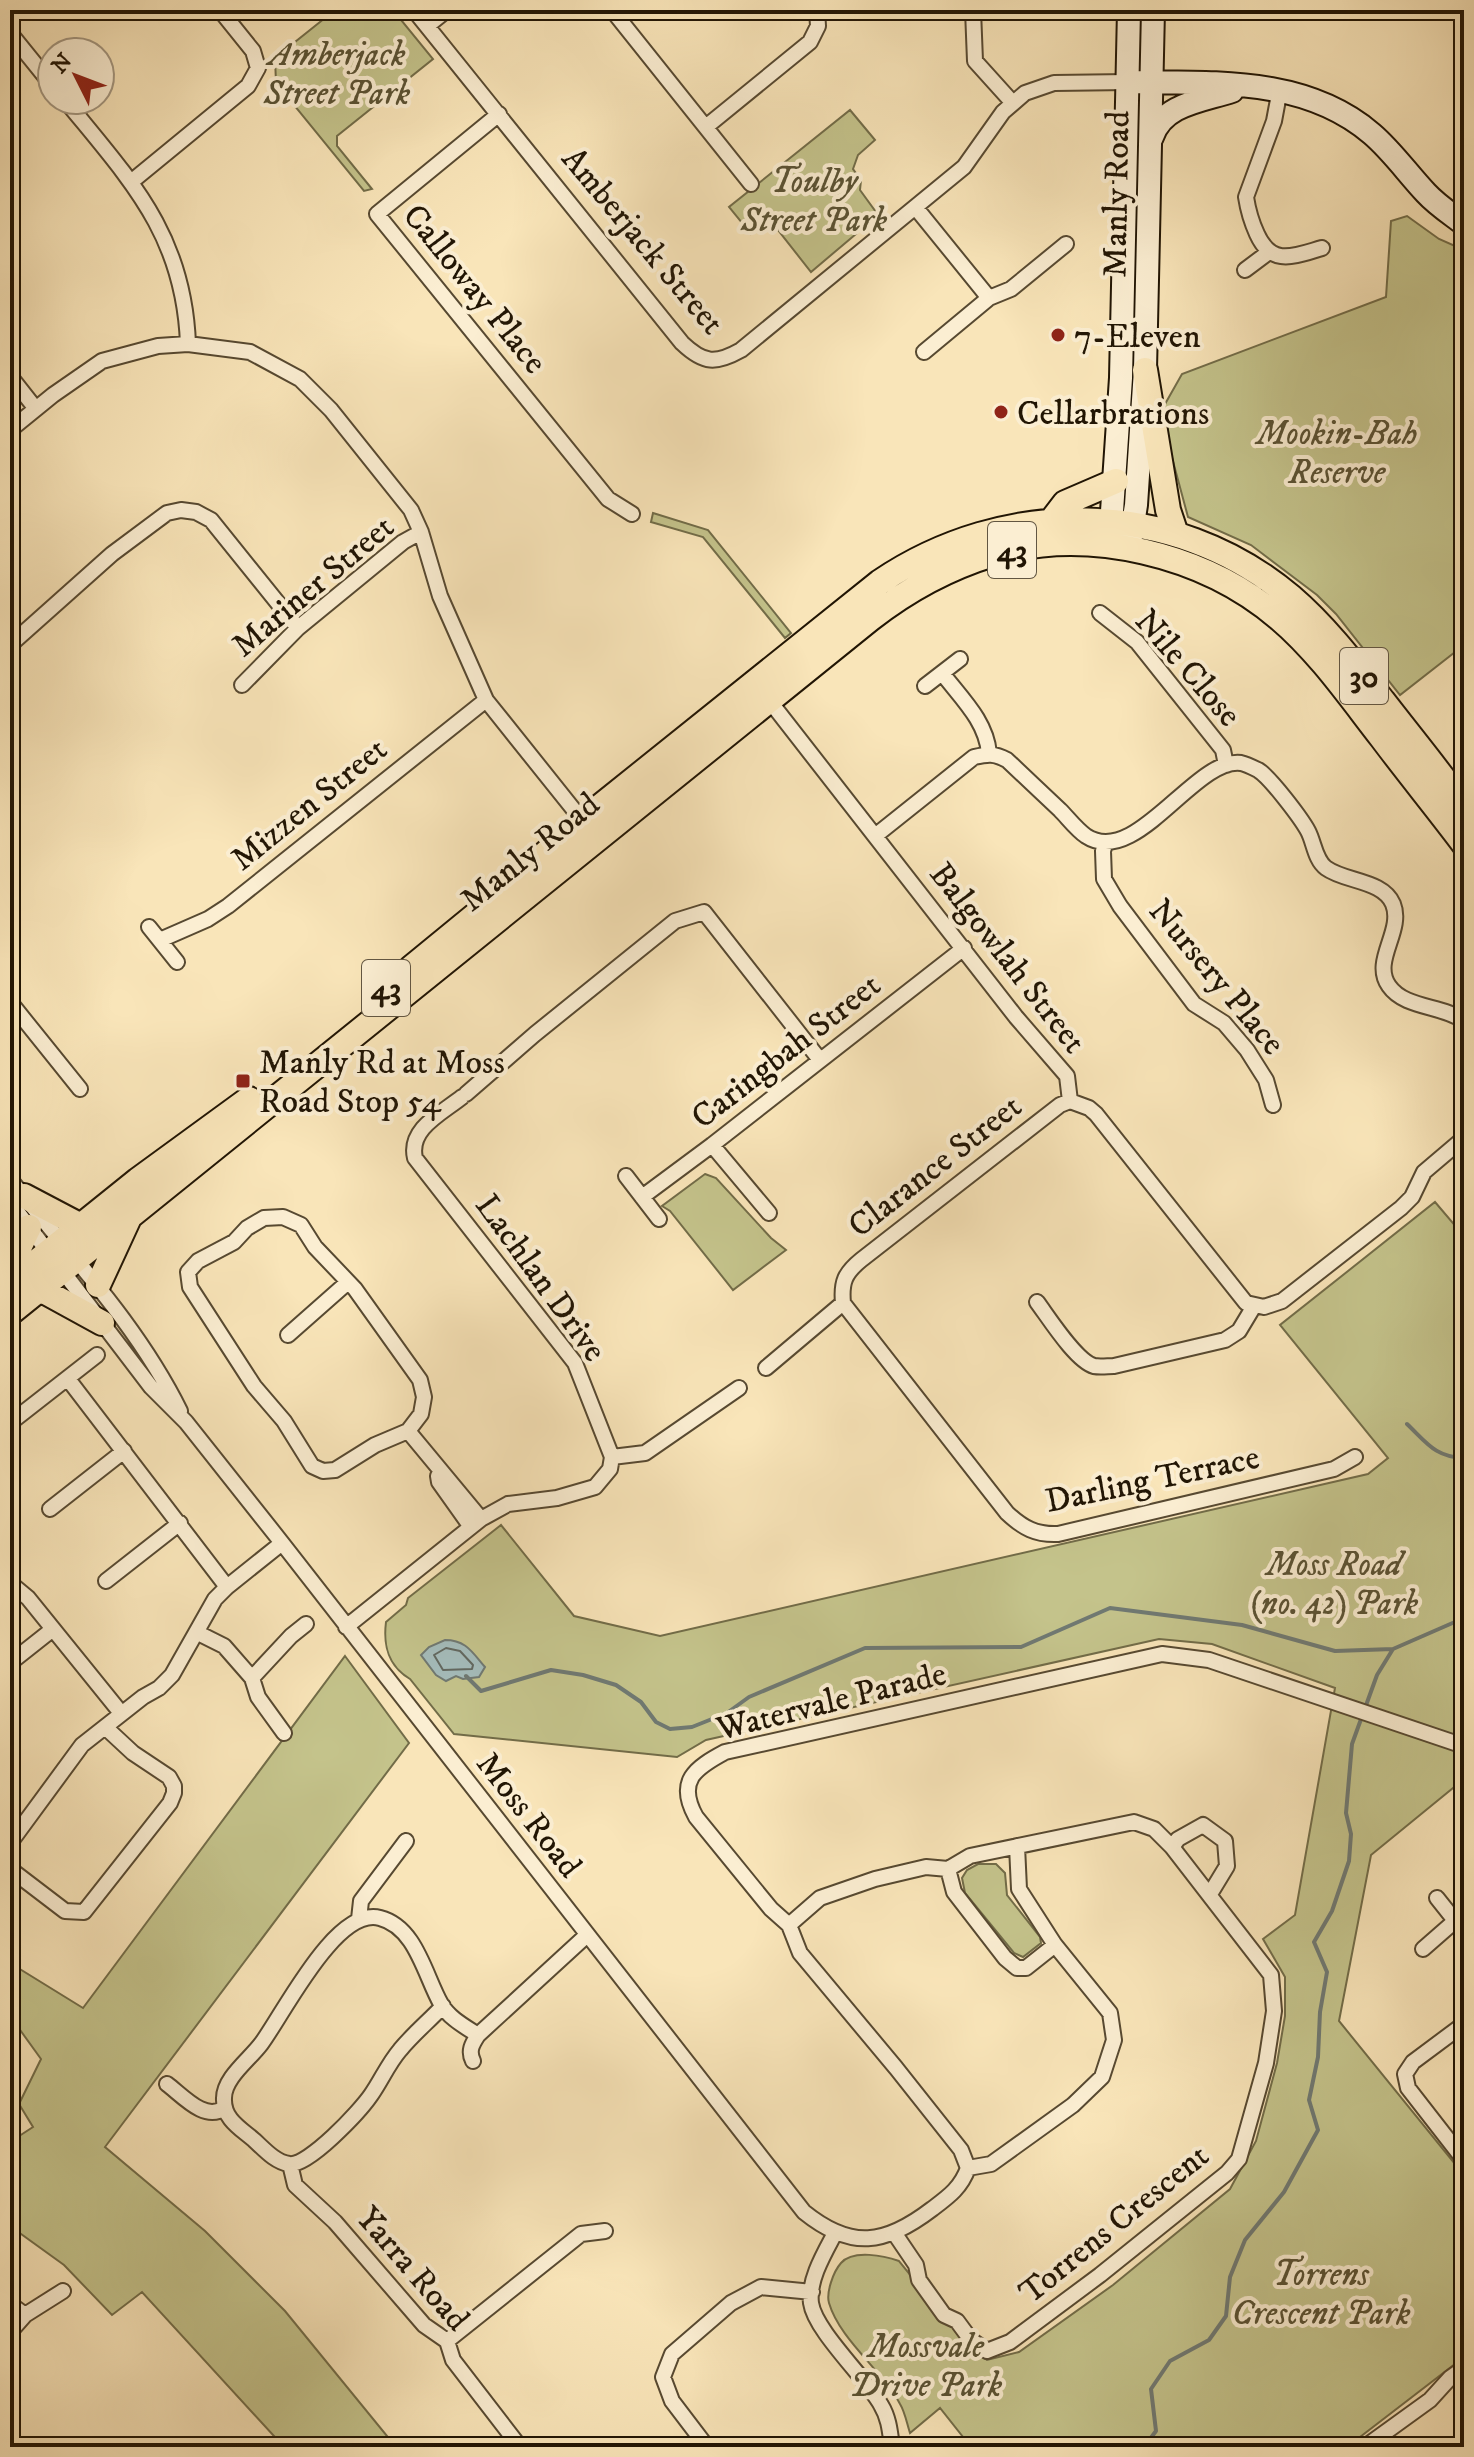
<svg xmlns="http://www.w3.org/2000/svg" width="1474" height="2457" viewBox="0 0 1474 2457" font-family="'IM FELL DW Pica',serif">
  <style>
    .green { fill: #c4c38b; stroke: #726c48; stroke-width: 2 }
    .water { fill: #a4bcbb; stroke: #707972; stroke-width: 2 }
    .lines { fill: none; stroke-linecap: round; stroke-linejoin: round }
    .shore { stroke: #626860; stroke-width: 2 }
    .stream { stroke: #707972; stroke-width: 4 }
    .street-casing { stroke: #574931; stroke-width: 18 }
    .secondary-casing { stroke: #211504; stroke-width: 26 }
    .primary-casing { stroke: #211504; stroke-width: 28 }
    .street { stroke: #fbeed2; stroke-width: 14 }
    .secondary { stroke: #fbeed2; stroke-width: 22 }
    .primary { stroke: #f9e5b9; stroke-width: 24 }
    .poi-dot { fill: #8f2418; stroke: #fbeed2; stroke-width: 3 }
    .labels { text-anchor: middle; stroke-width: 8; stroke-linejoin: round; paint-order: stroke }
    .shield { fill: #fbeed2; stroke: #625642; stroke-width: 2 }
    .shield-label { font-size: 32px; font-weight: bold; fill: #211504 }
    .park-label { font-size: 34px; font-style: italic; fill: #5a5233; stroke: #fbeed2 }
    .street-label { font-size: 34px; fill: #211504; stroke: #fbeed2 }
    .poi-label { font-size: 34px; fill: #211504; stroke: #fbeed2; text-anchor: start }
  </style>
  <rect width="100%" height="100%" fill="#f9e5b9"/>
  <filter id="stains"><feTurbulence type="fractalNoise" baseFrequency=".0025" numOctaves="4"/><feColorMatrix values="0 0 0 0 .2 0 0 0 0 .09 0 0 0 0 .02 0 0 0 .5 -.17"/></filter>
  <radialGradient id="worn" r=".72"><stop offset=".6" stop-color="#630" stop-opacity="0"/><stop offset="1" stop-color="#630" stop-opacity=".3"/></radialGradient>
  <path class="green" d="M335 10H393L433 59 337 136V146L372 189 364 191 276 83 275 58Z
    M850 110 875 140 858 155 853 169 861 180 860 190 876 212H882L811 272 770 220 751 234 729 207Z
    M1407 216 1439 239 1464 250V645L1400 695 1336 614 1317 595 1251 545 1188 517 1160 413 1182 374 1386 297 1391 221Z
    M653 513 708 530 791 633 785 638 703 537 651 522Z
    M705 1174 716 1178 771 1238 786 1250 733 1290 670 1211 662 1206Z
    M1435 1202 1464 1236V1779L1371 1855 1339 2021 1464 2175V2357L1347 2447H971L940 2408 910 2433C907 2424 905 2412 900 2404 882 2370 840 2340 829 2303 826 2293 833 2272 841 2263 853 2249 885 2256 899 2261L967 2345 987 2360 1019 2352 1113 2285 1230 2189 1256 2141 1277 2063 1285 2016V1977L1263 1939 1295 1915 1335 1688 1212 1644 1159 1639 706 1740 677 1757 454 1734 410 1679C388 1666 383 1646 386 1622L406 1605 408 1598 501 1525 574 1616 660 1636 1368 1474 1388 1458 1280 1325Z
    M345 1656 409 1743 105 2147 205 2231 285 2311 396 2447H284L142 2292 112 2315 64 2265 10 2226V2142L33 2127 19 2104 41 2059 10 2016V1963L83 2008Z
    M978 1864H996L1005 1873 1007 1895 1040 1937 1041 1943 1023 1957 1014 1953 965 1893 962 1878 967 1870Z"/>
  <path class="water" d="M445 1640C466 1640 472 1652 485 1667L479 1677 463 1679 456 1676 446 1681 436 1675 421 1655 429 1647Z"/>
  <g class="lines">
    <path class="shore" d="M446 1648 460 1651 473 1665 472 1669 443 1670 434 1655Z"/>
    <path class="stream" d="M1407 1424C1427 1443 1435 1457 1464 1458
      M466 1676 481 1691 551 1670 583 1675 616 1685 641 1702 656 1722 670 1729 692 1727 727 1713 749 1697 865 1648 1021 1647 1110 1608 1242 1625 1335 1651 1393 1649 1464 1618
      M1144 2447 1156 2431 1151 2389 1170 2361 1209 2340 1226 2316 1230 2277 1245 2240 1284 2192 1318 2130 1309 2100 1318 2057 1320 2012 1327 1972 1314 1942 1332 1911 1349 1861 1351 1834 1346 1813 1352 1744 1377 1675 1393 1649"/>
    <defs>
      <path id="street" d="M414 10 682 343C704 364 716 364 741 350L964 167 1003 112 1025 93 1054 83 1128 82
        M612 10 751 184
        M973 10 975 61 1012 102
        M427 26 447 10
        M10 33 52 85
        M1280 89 1274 121 1246 197C1248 210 1251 221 1257 234 1272 267 1294 256 1322 248
        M65 100C130 180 184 234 188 344
        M499 114 377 214 608 499 632 514
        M707 126 810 42 818 26 817 10
        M131 182 248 86 258 68 253 51 220 10
        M916 208 989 298
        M1245 270 1269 252
        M924 352 989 298 1011 289 1066 244
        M10 376 36 409
        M10 430 53 395 102 361 158 346 188 344 250 352 300 379 331 410 411 510 421 532 440 596 486 700 586 825
        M1100 613 1137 642 1223 750 1226 765
        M10 645 112 554 167 513 181 510 196 512 211 520 298 628
        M942 673C962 699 986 721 989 753
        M242 685 298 628 403 542 421 532
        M925 686 960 659
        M765 695 1016 1017 1067 1076 1070 1101 1089 1108 1096 1114 1246 1303 1264 1307 1282 1301 1401 1208 1412 1197 1424 1172 1464 1138
        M875 836 974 757C988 754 994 753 1007 760 1025 777 1042 793 1060 810 1068 818 1076 829 1086 836 1136 869 1195 757 1241 763 1246 764 1254 768 1258 770 1269 776 1301 818 1308 831 1314 842 1315 860 1326 868 1345 882 1383 880 1393 904 1404 931 1371 961 1389 986 1405 1009 1443 1005 1464 1021
        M1105 844 1103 851 1104 879 1120 906 1194 1004 1224 1023 1247 1050 1266 1080 1273 1105
        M149 927 177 962
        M160 940 208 919 228 906 486 700
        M10 1002 80 1089
        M466 1094 535 1034 675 921 704 912 820 1060
        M1070 1101 1060 1105 861 1260C845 1273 841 1282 843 1303L1007 1513C1023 1528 1036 1535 1058 1534L1334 1469 1355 1457
        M712 1145 769 1213
        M626 1176 659 1219
        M10 1179C70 1255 137 1324 180 1411
        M642 1197 712 1145 964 948
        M10 1202 151 1387 186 1422 282 1543 804 2212C851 2250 885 2245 932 2209 948 2197 961 2188 968 2168L961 2150 896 2068 800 1953 789 1925 771 1909 696 1817C676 1781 695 1768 725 1752L1162 1654 1209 1660 1464 1746
        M283 1217 301 1225 315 1247 355 1289 420 1380 424 1397 421 1414 408 1431 375 1445 335 1470 323 1471 312 1466 284 1421 254 1386 190 1287 188 1272 198 1261 234 1242 247 1228 264 1218Z
        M1037 1302C1049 1318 1076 1361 1094 1366 1100 1367 1108 1366 1114 1366L1225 1340 1239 1331 1254 1306
        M288 1335 348 1282
        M766 1368 843 1303
        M68 1379 227 1587
        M10 1423 97 1355
        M408 1431 481 1519
        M612 1457 645 1453 739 1388
        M438 1476 439 1482 471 1527
        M50 1509 124 1451
        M106 1581 180 1523
        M10 1583 28 1598 121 1713
        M346 1627 481 1519 508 1504 557 1498 595 1487 610 1469 612 1457 575 1363 415 1158C408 1129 442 1113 462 1097
        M198 1633 224 1646 252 1678 258 1697 284 1733
        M10 1663 53 1629
        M252 1678 291 1636 306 1624
        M10 1843 82 1745 143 1697 159 1688 172 1675 215 1599 227 1587 282 1543
        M1172 1847 1178 1839 1203 1825 1225 1841 1227 1866 1210 1894
        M10 1869 65 1911 84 1912 170 1803 174 1793V1786L169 1777 133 1753 105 1727
        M948 1869 954 1892 1005 1958 1017 1968H1026L1055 1945
        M1437 1898 1464 1932
        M359 1919 361 1901 406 1841
        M789 1925 820 1898 875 1879 926 1867 948 1869 970 1856 1134 1822 1154 1829 1172 1847 1271 1975 1274 2011 1266 2063 1239 2159 1227 2173 1100 2275 1010 2342 987 2351 971 2340 957 2321 944 2315 919 2280 916 2265 895 2234
        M1423 1949 1455 1921
        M443 2006C429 2021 413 2034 400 2050 388 2064 381 2081 371 2095 360 2111 308 2167 289 2164 275 2162 264 2149 254 2140 240 2128 223 2119 224 2098 224 2078 249 2060 261 2044 283 2015 336 1906 380 1918 416 1927 425 1976 441 2004 449 2018 464 2026 478 2035
        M1464 2024 1413 2062 1405 2074 1408 2088 1464 2160
        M473 2061C468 2051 472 2044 478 2035L587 1935
        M167 2084C183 2096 205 2122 224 2108
        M290 2164 295 2185 335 2222 424 2325 447 2341 453 2360 520 2447
        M968 2168 991 2164 1073 2105 1102 2077 1114 2040 1110 2013 1055 1945 1019 1889 1017 1846
        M835 2233C825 2252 808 2280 811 2303 815 2331 866 2378 881 2405 889 2418 890 2432 892 2447
        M10 2304 25 2315
        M10 2332 25 2315 63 2291
        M447 2341 581 2234 605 2231
        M707 2447 672 2401 663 2377 672 2354 731 2303 761 2287 812 2292
        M1365 2447 1430 2400 1450 2378 1464 2368"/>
      <path id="secondary" d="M1138 82C1218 83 1307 78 1372 134 1392 151 1408 174 1426 193 1437 205 1451 214 1464 224
        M1152 137C1163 104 1202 101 1232 91
        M1110 541 1121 378 1129 10
        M1129 549 1136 505 1145 370 1153 10"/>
      <path id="primary" d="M1145 370 1168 510 1176 534
        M1052 520 1065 503 1116 481
        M411 968 483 909 582 821 880 582C1004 498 1173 497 1291 597 1326 627 1354 664 1383 701 1410 736 1438 770 1464 806
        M24 1196 81 1226
        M10 1267 29 1227
        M10 1283 138 1180 249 1099
        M98 1285 128 1220
        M40 1289 102 1323
        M10 1313 870 619C907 590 947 568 993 554 1088 526 1204 554 1279 618 1319 652 1350 697 1382 738 1409 774 1437 808 1464 844"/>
    </defs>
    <use href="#street" class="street-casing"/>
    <use href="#secondary" class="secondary-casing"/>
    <use href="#primary" class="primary-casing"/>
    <use href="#street" class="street"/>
    <use href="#secondary" class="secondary"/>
    <use href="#primary" class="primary"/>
  </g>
  <g class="poi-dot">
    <circle cx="1058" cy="335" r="8"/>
    <circle cx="1001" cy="412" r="8"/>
    <rect x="235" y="1073" width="16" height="16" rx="4"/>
  </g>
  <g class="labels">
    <g class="shield">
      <rect x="988" y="522" width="48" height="56" rx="6"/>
      <rect x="1340" y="648" width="48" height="56" rx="6"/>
      <rect x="362" y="960" width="48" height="56" rx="6"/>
    </g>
    <g class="shield-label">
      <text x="1012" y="561">43</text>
      <text x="1364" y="687">30</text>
      <text x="386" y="999">43</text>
    </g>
    <g class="park-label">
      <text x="337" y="65">Amberjack<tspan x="337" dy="39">Street Park</tspan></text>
      <text x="814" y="192">Toulby<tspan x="814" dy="39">Street Park</tspan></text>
      <text x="1337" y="444">Mookin-Bah<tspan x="1337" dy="39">Reserve</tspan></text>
      <text x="1334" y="1575">Moss Road<tspan x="1334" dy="39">(no. 42) Park</tspan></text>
      <text x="1321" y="2285">Torrens<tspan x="1321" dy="39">Crescent Park</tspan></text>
      <text x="926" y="2357">Mossvale<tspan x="926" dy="39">Drive Park</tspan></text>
    </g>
    <g class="street-label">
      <text transform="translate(1115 194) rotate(-89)" y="12">Manly Road</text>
      <text transform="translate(644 240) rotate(50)" y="12">Amberjack Street</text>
      <text transform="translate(476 288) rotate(51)" y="12">Calloway Place</text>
      <text transform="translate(312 585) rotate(-40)" y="12">Mariner Street</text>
      <text transform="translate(1189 667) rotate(49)" y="12">Nile Close</text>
      <text transform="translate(308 803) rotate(-39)" y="12">Mizzen Street</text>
      <text transform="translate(529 851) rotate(-39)" y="12">Manly Road</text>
      <text transform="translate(1009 957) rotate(52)" y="12">Balgowlah Street</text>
      <text transform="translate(1218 976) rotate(50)" y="12">Nursery Place</text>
      <text transform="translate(785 1050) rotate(-38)" y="12">Caringbah Street</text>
      <text transform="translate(934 1165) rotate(-38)" y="12">Clarance Street</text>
      <text transform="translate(542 1277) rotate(54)" y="12">Lachlan Drive</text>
      <text transform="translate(1152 1478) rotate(-12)" y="12">Darling Terrace</text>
      <text transform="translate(831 1700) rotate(-14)" y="12">Watervale Parade</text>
      <text transform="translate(530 1814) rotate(52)" y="12">Moss Road</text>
      <text transform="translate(1113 2223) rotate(-39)" y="12">Torrens Crescent</text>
      <text transform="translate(414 2268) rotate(49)" y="12">Yarra Road</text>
    </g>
    <g class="poi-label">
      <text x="1074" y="347">7-Eleven</text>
      <text x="1017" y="424">Cellarbrations</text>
      <text x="259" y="1073">Manly Rd at Moss<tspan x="259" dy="39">Road Stop 54</tspan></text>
    </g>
  </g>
  <rect width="1474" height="2457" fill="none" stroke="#f9e5b9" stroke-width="40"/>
  <rect x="12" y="12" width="1450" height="2433" fill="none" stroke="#211504" stroke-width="4"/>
  <rect x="20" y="20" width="1434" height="2417" fill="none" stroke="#211504" stroke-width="2"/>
  <g transform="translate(76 76) rotate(312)"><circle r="38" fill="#fbeed2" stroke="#a49780" stroke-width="2"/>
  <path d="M0-6L14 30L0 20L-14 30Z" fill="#8f2418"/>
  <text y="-12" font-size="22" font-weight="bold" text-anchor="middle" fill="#211504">N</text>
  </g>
  <rect width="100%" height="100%" filter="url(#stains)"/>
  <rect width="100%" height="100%" fill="url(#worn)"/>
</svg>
